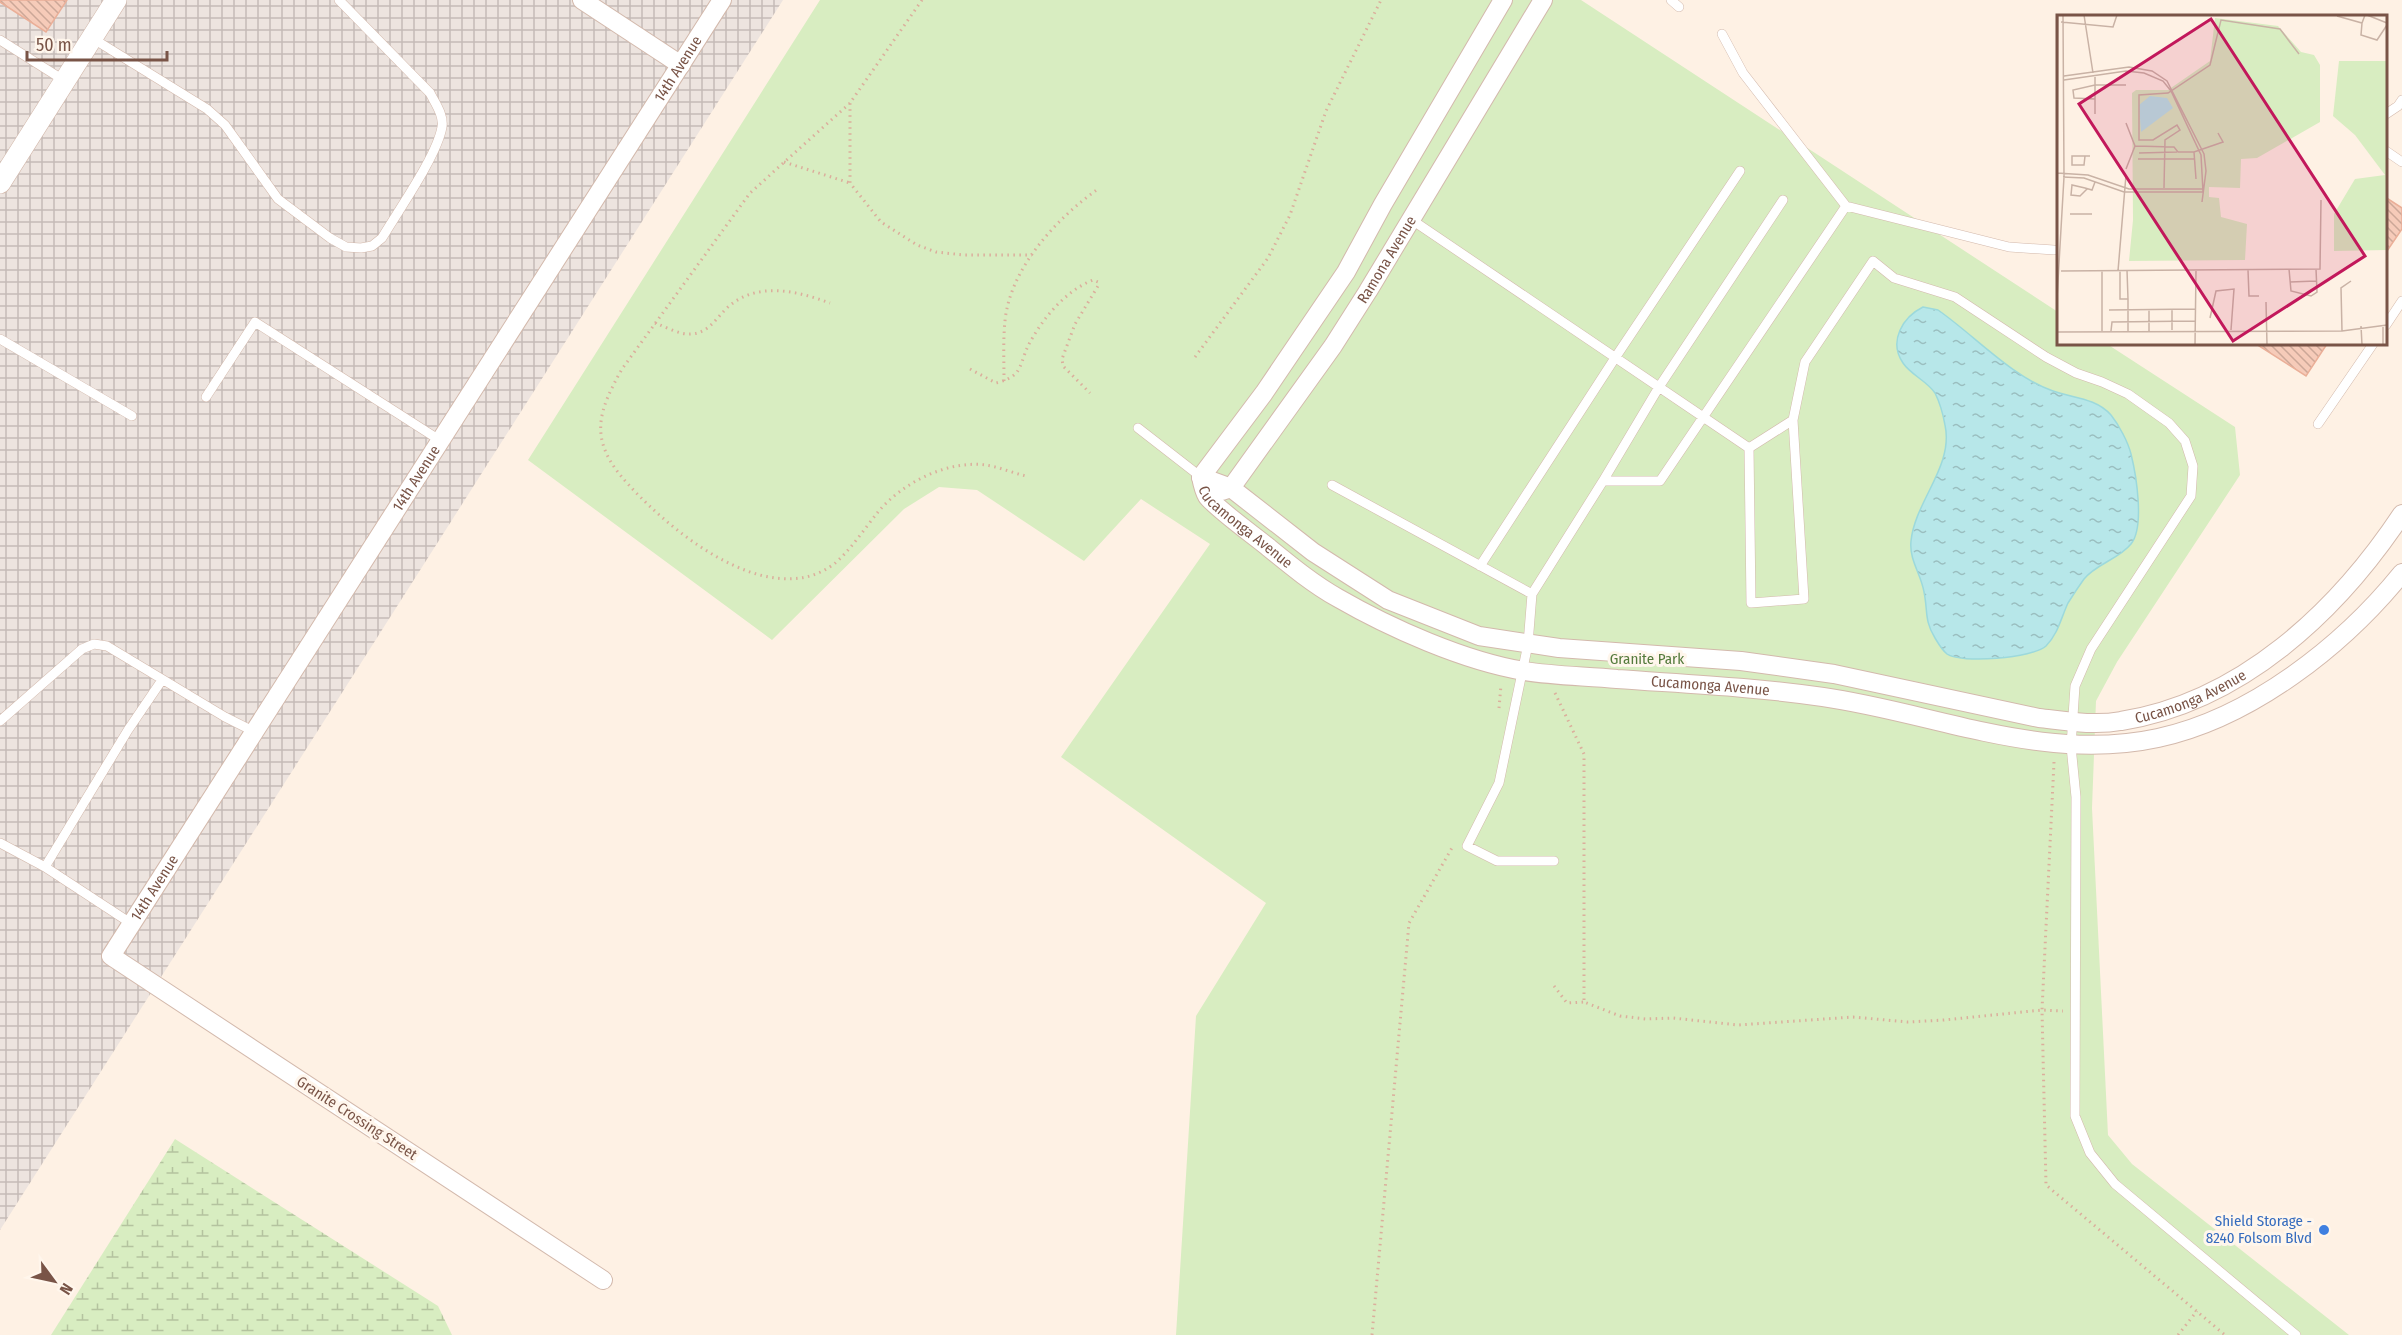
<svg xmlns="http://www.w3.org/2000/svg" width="2402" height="1335" viewBox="0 0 2402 1335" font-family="'Fira Sans Condensed',sans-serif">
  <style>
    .industrial { fill: url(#industrial-grid) }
    .wetland { fill: url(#wetland-marsh) }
    .park { fill: #d8edc1 }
    .water { fill: url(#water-ripples); stroke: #9cd9dc; stroke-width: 1.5 }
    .building { fill: url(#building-back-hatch); stroke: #eaaf98; stroke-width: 1.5 }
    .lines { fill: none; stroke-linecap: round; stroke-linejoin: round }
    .service-casing { stroke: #d3b9ac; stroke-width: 10 }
    .minor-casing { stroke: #d3b9ac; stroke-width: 20 }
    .tertiary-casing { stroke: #d3b9ac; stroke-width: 22 }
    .path { stroke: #dbae9c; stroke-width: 3; stroke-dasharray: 1.5 4.5; stroke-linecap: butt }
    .service { stroke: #fff; stroke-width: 9 }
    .minor { stroke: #fff; stroke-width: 18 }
    .tertiary { stroke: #fff; stroke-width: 21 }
    .shop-dot { fill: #3f7fe0; stroke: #fff6ec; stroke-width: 2 }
    .labels { text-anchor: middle; stroke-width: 6; stroke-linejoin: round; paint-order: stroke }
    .street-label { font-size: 15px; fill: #795447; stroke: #fff6ec }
    .park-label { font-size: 15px; fill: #547a3c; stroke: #fff6ec }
    .shop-label { font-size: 15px; fill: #366cbe; stroke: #fff6ec; text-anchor: end }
    .inset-road { fill: none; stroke: #c9b2a5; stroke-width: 1.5 }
    .view { fill: #c2185b; fill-opacity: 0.15; stroke: #c2185b; stroke-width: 3 }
    .inset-edge { fill: none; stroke: #795447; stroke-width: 3 }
  </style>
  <defs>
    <pattern id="industrial-grid" width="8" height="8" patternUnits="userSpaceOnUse" patternTransform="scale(1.5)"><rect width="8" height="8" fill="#ede4df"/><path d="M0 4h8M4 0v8" fill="none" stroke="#c5bbb7"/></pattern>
    <pattern id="wetland-marsh" width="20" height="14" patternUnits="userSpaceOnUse" patternTransform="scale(1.5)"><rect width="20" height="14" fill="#d8edc1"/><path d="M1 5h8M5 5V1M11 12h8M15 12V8" fill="none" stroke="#b4c39f"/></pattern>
    <pattern id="water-ripples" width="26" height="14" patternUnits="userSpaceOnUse" patternTransform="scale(1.5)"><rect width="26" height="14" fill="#b7e7e9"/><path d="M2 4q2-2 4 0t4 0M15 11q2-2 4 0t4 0" fill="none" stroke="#9abebf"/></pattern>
    <pattern id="building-back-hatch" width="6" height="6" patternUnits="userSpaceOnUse" patternTransform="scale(1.5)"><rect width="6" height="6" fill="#f6cbb9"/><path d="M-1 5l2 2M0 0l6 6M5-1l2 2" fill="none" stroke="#cca798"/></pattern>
  </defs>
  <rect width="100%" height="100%" fill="#fef1e4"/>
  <path class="industrial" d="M0 0H783L0 1230Z"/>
  <path class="wetland" d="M175 1139 438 1306 452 1335H51Z"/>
  <path class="park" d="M820 0H1581L2058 312V344H2107L2235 427 2240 475 2117 662 2096 701 2092 808 2108 1135 2132 1164 2349 1335H1176L1196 1016 1266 903 1061 757 1210 544 1141 499 1084 561 977 490 939 487 904 509 772 640 528 460Z"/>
  <path class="water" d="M1923 307 1938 310C1974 335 2012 377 2053 391 2073 398 2096 398 2111 415 2119 425 2128 442 2131 454 2136 474 2145 527 2131 544 2119 559 2096 564 2084 579 2079 586 2073 595 2068 603 2061 618 2058 634 2046 646 2033 658 1961 664 1947 654 1942 650 1938 643 1935 638 1924 620 1928 611 1924 592 1921 574 1909 560 1911 541 1915 501 1954 466 1945 425 1943 414 1940 403 1935 393 1927 381 1911 375 1903 363 1888 341 1903 317 1923 307Z"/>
  <path class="building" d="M0 0H67L46 32 0 2Z
    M2385 197 2402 208V229L2385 254Z
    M2256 344H2327L2306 376Z"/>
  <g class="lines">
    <defs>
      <path id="service" d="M1671 0 1679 7
        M1722 34 1743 73 1846 206
        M92 38 207 109 225 125 278 199 330 238 346 247 361 248 372 246 382 238C398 211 437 156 442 127 444 115 435 103 430 93L339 0
        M0 40 65 81
        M2386 114 2398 106 2402 100
        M2386 151 2402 162
        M1412 220 1749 448 1751 603 1804 599 1793 420 1805 362 1873 261 1894 278 1955 297 2046 357 2076 373 2102 382 2128 394 2169 423 2185 441 2193 466 2191 496 2091 649 2075 686 2071 746 2076 797 2075 1116 2090 1153 2115 1184 2296 1335
        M2386 325 2402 301
        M0 339 132 416
        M206 397 255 322 441 441
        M2318 424 2373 344
        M1138 428 1201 477
        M1749 448 1793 420
        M1603 481 1659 387 1783 200
        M1332 485 1532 594
        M1480 566 1615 358 1740 171
        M0 721 82 649 94 644 107 646 225 717 255 732
        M0 843 45 867 132 924
        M1554 861H1497L1467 846 1499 783 1528 644 1532 594 1603 481H1660L1846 206 2009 247 2054 250
        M45 867 128 730 162 680"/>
      <g id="minor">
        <path d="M582 0 681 65"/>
        <path id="s1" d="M1201 477 1231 488 1313 552 1388 600 1479 636 1559 648 1741 661 1834 674 2039 718C2066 721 2094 726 2121 721 2241 702 2337 612 2402 514"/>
        <path id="s2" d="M1201 477C1202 482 1204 491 1207 496 1213 506 1256 537 1268 547 1290 565 1313 584 1338 598 1390 628 1464 661 1524 671 1554 676 1586 676 1617 679 1686 684 1755 687 1823 697 1935 713 2043 763 2158 738 2251 718 2343 646 2402 573"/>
        <path d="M1201 477 1264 393 1346 272 1383 204 1503 0"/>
        <path id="s3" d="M1222 491 1231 488 1333 346 1368 291 1543 0"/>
        <path id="s4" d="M603 1280 111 956 722 0"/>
      </g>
      <path id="tertiary" d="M0 183 116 0"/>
    </defs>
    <use href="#service" class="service-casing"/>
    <use href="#minor" class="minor-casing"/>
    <use href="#tertiary" class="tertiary-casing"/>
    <path class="path" d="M922 0 850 103V183L881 222 917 245 936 252 964 255H1032
      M850 103 750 193 622 369C599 410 589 437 621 476 663 526 767 614 834 564 849 552 865 528 878 512 902 483 947 460 986 465 999 467 1013 473 1026 476
      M784 162 850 183
      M655 323C666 327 680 335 691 334 709 333 716 318 728 307 757 281 797 291 830 303
      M1195 357 1268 258 1290 215 1326 111 1381 0
      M970 369 996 383C1004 381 1012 378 1017 372 1022 365 1024 354 1028 346 1042 319 1065 291 1093 280L1098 282V286L1075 324 1062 359 1063 366 1090 393
      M1004 381C1004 361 1003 340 1005 321 1010 268 1057 218 1098 189
      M1555 693 1584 754V1002L1620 1016 1646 1019 1673 1018 1738 1025 1853 1017 1908 1022 1944 1020 2042 1010 2063 1011
      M1499 708 1501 685
      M2054 762 2042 1010 2046 1185 2225 1335
      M1554 986 1567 1003 1584 1002
      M1372 1335 1409 923 1453 846
      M2178 1335 2197 1311"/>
    <use href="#service" class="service"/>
    <use href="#minor" class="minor"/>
    <use href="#tertiary" class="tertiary"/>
  </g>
  <circle class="shop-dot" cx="2324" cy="1230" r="6"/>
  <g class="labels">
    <g class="street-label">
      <text dy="5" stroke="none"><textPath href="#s4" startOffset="1642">14th Avenue</textPath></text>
      <text dy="5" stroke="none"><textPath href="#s3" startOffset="286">Ramona Avenue</textPath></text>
      <text dy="5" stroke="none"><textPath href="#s4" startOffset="1156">14th Avenue</textPath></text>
      <text dy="5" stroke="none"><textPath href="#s2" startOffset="69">Cucamonga Avenue</textPath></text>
      <text dy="5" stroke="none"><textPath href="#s2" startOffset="574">Cucamonga Avenue</textPath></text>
      <text dy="5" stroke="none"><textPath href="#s1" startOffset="1046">Cucamonga Avenue</textPath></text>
      <text dy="5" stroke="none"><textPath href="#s4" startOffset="670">14th Avenue</textPath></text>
      <text transform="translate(357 1118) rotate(33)" y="5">Granite Crossing Street</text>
    </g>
    <g class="park-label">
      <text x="1647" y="664">Granite Park</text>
    </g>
    <g class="shop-label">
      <text x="2312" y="1226">Shield Storage -<tspan x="2312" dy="17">8240 Folsom Blvd</tspan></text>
    </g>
  </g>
  <g transform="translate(2057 15)">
    <rect width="330" height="330" fill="#fef1e4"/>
    <path d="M282 46H330V235L277 236V199L298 164 328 160 298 120 276 101Z" fill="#d8edc1"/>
    <path d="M158 3 221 11 244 37 257 40 263 50V107L200 143 184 144 183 173 152 172V182L162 183 164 202 190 209 188 245 72 246 76 205 75 78 79 75H111L153 46Z" fill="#d8edc1"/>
    <path d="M93 81 110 83 116 93 84 117 82 90Z" fill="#b7e7e9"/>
    <path class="inset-road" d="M27 0 36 58M310 0 330 8M280 1 305 8 308 0M4 7 56 12 60 0M305 8 304 20 320 25 330 10M7 61 72 52 95 56 110 66 147 139 149 156 145 187M7 65 69 56 87 58 106 66 114 76 144 140 146 177M38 84 17 83 16 75 38 70H69M38 99V62M69 108 78 131 117 132 121 137H137L166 127 161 118M137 137 139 164M82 138 120 137M28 141 27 150H15V141H33M81 144H137M69 154 78 131M0 158 31 160 72 174H146M6 162 27 163 67 177H146M107 173 108 125 123 115 120 110 96 125H82V80L111 78 153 50 164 5 223 14 242 39M30 174 23 181 14 180 15 170 28 173 35 175 38 167M0 189 1 0M13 199H35M232 254 234 276 254 281 260 277 259 254M191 255 192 281H202M4 256 263 254 264 185M61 256 69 160M63 256V284H71L70 255M233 267 259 266M0 283 7 162 6 0M71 284V316M209 287 210 330M52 295 139 294M115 295V315M153 303 159 276 177 274 174 315M326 310V330M304 311 305 330M45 316V256M54 316 55 307 139 306M92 316V295M285 316 284 273 294 266M0 317 285 316 330 310M138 330 139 255"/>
    <path class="view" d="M154 4 308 241 176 326 22 89Z"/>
    <rect width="330" height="330" class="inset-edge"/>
  </g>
  <g transform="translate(54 1281) rotate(123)" stroke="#fff6ec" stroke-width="4.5" paint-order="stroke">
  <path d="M0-4.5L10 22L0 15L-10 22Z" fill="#795447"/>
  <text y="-9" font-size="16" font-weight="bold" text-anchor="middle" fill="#795447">N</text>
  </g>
  <path d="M27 51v9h140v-9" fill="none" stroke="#795447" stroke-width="3"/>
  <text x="36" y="51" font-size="18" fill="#795447" stroke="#fff6ec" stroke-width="4.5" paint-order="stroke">50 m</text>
</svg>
